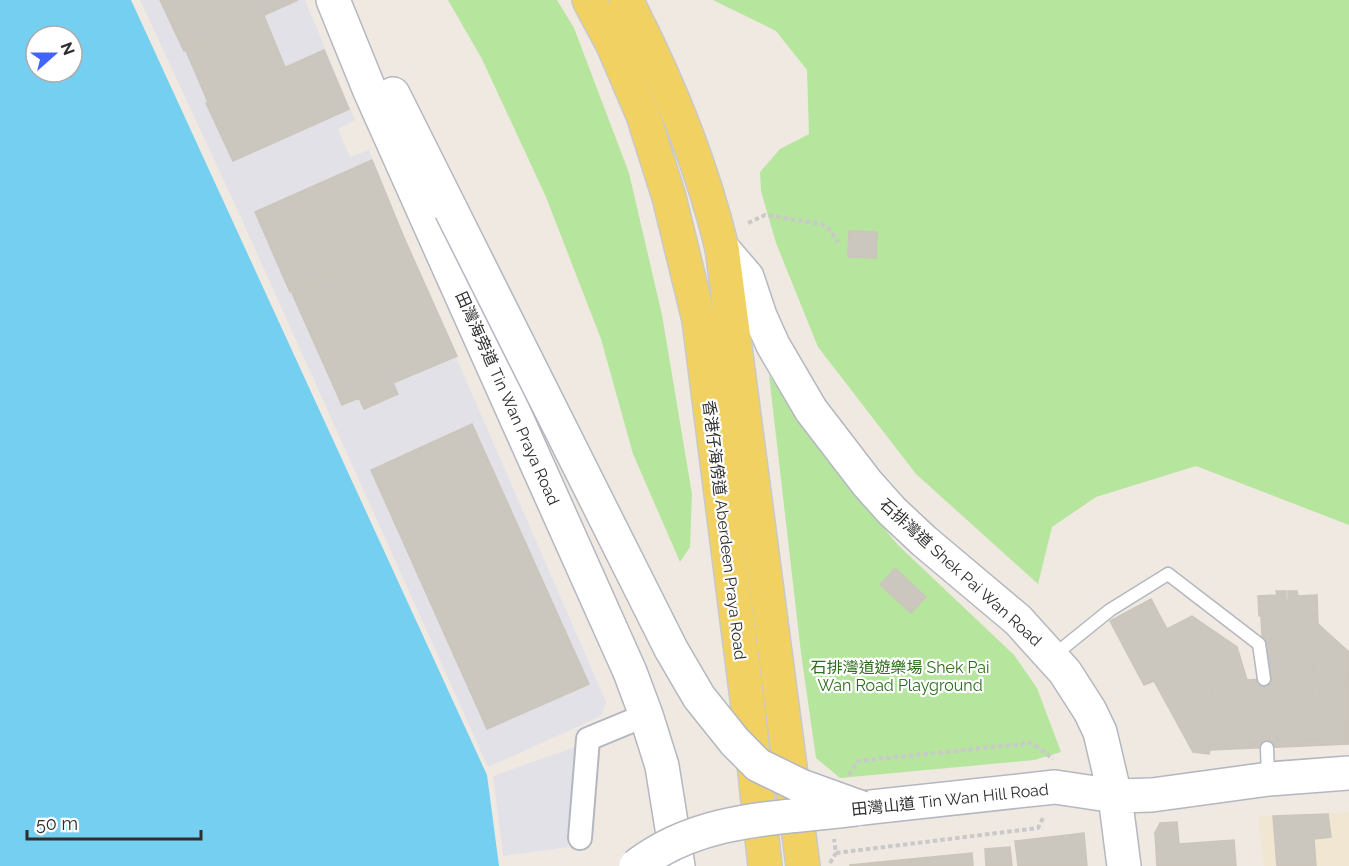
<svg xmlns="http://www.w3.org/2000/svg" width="1349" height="866" viewBox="0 0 1349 866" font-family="Raleway,'Noto Sans TC',sans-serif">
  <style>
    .industrial { fill: #e3e1e8 }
    .education { fill: #f0e6d1 }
    .green { fill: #b6e59e }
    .water { fill: #75cff0; fill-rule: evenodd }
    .building { fill: #cbc7bf; stroke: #cbc5ba; stroke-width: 1.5 }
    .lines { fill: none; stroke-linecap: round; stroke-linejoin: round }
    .lane-casing { stroke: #b4b7c1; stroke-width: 15 }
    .street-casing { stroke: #b4b7c1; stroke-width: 26 }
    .secondary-casing { stroke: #b4b7c1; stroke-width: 36 }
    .primary-casing { stroke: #c9c9c9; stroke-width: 36 }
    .path { stroke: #c9c9c9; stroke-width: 4; stroke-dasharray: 4.5 3; stroke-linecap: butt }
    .lane { stroke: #fff; stroke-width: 12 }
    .street { stroke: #fff; stroke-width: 22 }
    .secondary { stroke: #fff; stroke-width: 33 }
    .primary { stroke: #f2d163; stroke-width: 33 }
    .secondary-bridge-casing { stroke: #b4b7c1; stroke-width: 36; stroke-linecap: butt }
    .secondary-bridge { stroke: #fff; stroke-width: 33 }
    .labels { text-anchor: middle; stroke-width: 4.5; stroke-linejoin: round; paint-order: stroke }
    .street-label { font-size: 16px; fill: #2e2e2e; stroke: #fff }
    .park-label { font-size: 16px; fill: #2c6e1b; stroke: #fff }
  </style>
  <rect width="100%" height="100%" fill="#efe9e1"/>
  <path class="industrial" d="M140 0H305L355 120 338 129 350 157 369 150 405 240 606 702 601 716 488 767 237 209Z
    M575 747 568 847 503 856 493 776Z"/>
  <path class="education" d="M1349 812V866H1264L1258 817Z"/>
  <path class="green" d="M448 0H557L574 28 629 173 662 315 692 494 690 547 680 562 633 454 601 339 546 197 482 59Z
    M713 0H1349V525L1196 466 1096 497 1052 527 1038 584 916 474 818 347 776 243 761 191 760 172 780 149 809 134 807 70 776 31Z
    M769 375 838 474 898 545 1014 655 1037 688 1061 752 1034 760 840 778 816 758 801 653Z"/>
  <path class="water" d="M0 0H131L487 775 499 866H0ZM36 36H72V72H36Z"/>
  <path class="building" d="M160 0H298L184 51Z
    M264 16 285 67 208 102 186 51Z
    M324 50 349 109 233 161 206 103Z
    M372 160 405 240 290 292 255 212Z
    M849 231 877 232 876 258 848 257Z
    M405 240 457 356 393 383 398 394 364 409 359 398 342 405 292 293Z
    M472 424 589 684 487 729 371 470Z
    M895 568 926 597 911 613 880 585Z
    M1276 591H1286V600H1288V591H1297L1298 596 1317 595V614H1311V624H1305V630H1298L1299 639 1306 638V646H1312L1313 675H1307V680H1300L1301 686 1306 687V691H1312L1313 698H1320V682L1329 681V687H1335L1336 695 1339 694V687H1344V680H1349V740H1345V720H1338L1339 739 1277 741 1276 723H1268L1269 742 1209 745 1207 715 1213 714 1212 683 1230 682V688H1238V694H1244L1245 703 1251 702V694L1259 693V687L1274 690 1273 681 1268 682 1265 663H1284V655H1265L1264 645H1270V639H1278V629L1270 630V624L1264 625V616H1259L1258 596 1277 595Z
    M1276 591H1286V600H1288V591H1297L1298 596 1317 595 1318 624 1349 652V744L1210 750 1209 754 1193 752 1154 681 1144 685 1110 621 1151 599 1167 629 1192 616 1237 647 1247 680 1264 679 1261 616H1259L1258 596 1277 595Z
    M1328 814 1331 837 1314 839 1316 866H1277L1273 816Z
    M1177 822 1179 844 1234 840 1236 866H1157L1155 833 1160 823Z
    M1084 833 1087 866H1018L1015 841Z
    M1010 847 1012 866H986L985 849Z
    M972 853 973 866H850V865Z
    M950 857 951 866H866Z"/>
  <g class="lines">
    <defs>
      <path id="lane" d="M1053 656 1110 610 1168 574 1259 644 1264 679
        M1267 748 1268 776"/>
      <path id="street" d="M580 838 588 739 646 715"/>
      <path id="secondary" d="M333 0 370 91 630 672 646 715 662 766 678 866
        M393 94 451 210
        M722 248 747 277 760 316 773 345 811 410 867 483 892 511 924 541 1018 620 1065 672 1090 711 1100 732 1115 796 1124 866
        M862 808 1055 787 1115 796 1152 795 1269 779 1349 773"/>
      <path id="primary" d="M589 0 613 45 643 115 669 197 699 320 747 699 765 866
        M626 0C667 79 701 162 722 248L803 866"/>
    </defs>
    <use href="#lane" class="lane-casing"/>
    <use href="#street" class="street-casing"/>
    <use href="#secondary" class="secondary-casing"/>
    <use href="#primary" class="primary-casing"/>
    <path class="path" d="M748 223 765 215 821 224 830 230 838 242
      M849 775 858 761 1032 743 1053 759
      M836 853 1038 828 1044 816
      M830 863 836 853 834 839"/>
    <use href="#lane" class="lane"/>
    <use href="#street" class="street"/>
    <use href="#secondary" class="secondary"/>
    <use href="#primary" class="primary"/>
    <defs>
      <path id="secondary-bridge" d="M451 210 671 649 699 697 735 742 758 765 801 786 862 808
        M636 866C701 816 779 819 857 809"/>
    </defs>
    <use href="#secondary-bridge" class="secondary-bridge-casing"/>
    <use href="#secondary-bridge" class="secondary-bridge"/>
  </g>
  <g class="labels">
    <g class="street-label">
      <text transform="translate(508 398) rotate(66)" y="6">田灣海旁道 Tin Wan Praya Road</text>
      <text transform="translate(725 530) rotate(83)" y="6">香港仔海傍道 Aberdeen Praya Road</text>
      <text transform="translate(961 572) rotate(42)" y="6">石排灣道 Shek Pai Wan Road</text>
      <text transform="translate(950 799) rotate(-6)" y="6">田灣山道 Tin Wan Hill Road</text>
    </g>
    <g class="park-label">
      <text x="900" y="673">石排灣道遊樂場 Shek Pai<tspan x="900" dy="18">Wan Road Playground</tspan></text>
    </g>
  </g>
  <g transform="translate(54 54) rotate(69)"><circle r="28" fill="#ffffff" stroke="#ababab" stroke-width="1.5"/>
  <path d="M0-4.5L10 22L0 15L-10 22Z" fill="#4264fb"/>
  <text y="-9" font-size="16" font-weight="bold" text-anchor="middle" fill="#2e2e2e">N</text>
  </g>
  <path d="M27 830v9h174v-9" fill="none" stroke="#2e2e2e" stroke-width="3"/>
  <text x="36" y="830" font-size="18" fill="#2e2e2e" stroke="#ffffff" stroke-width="4.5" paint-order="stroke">50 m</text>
</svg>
